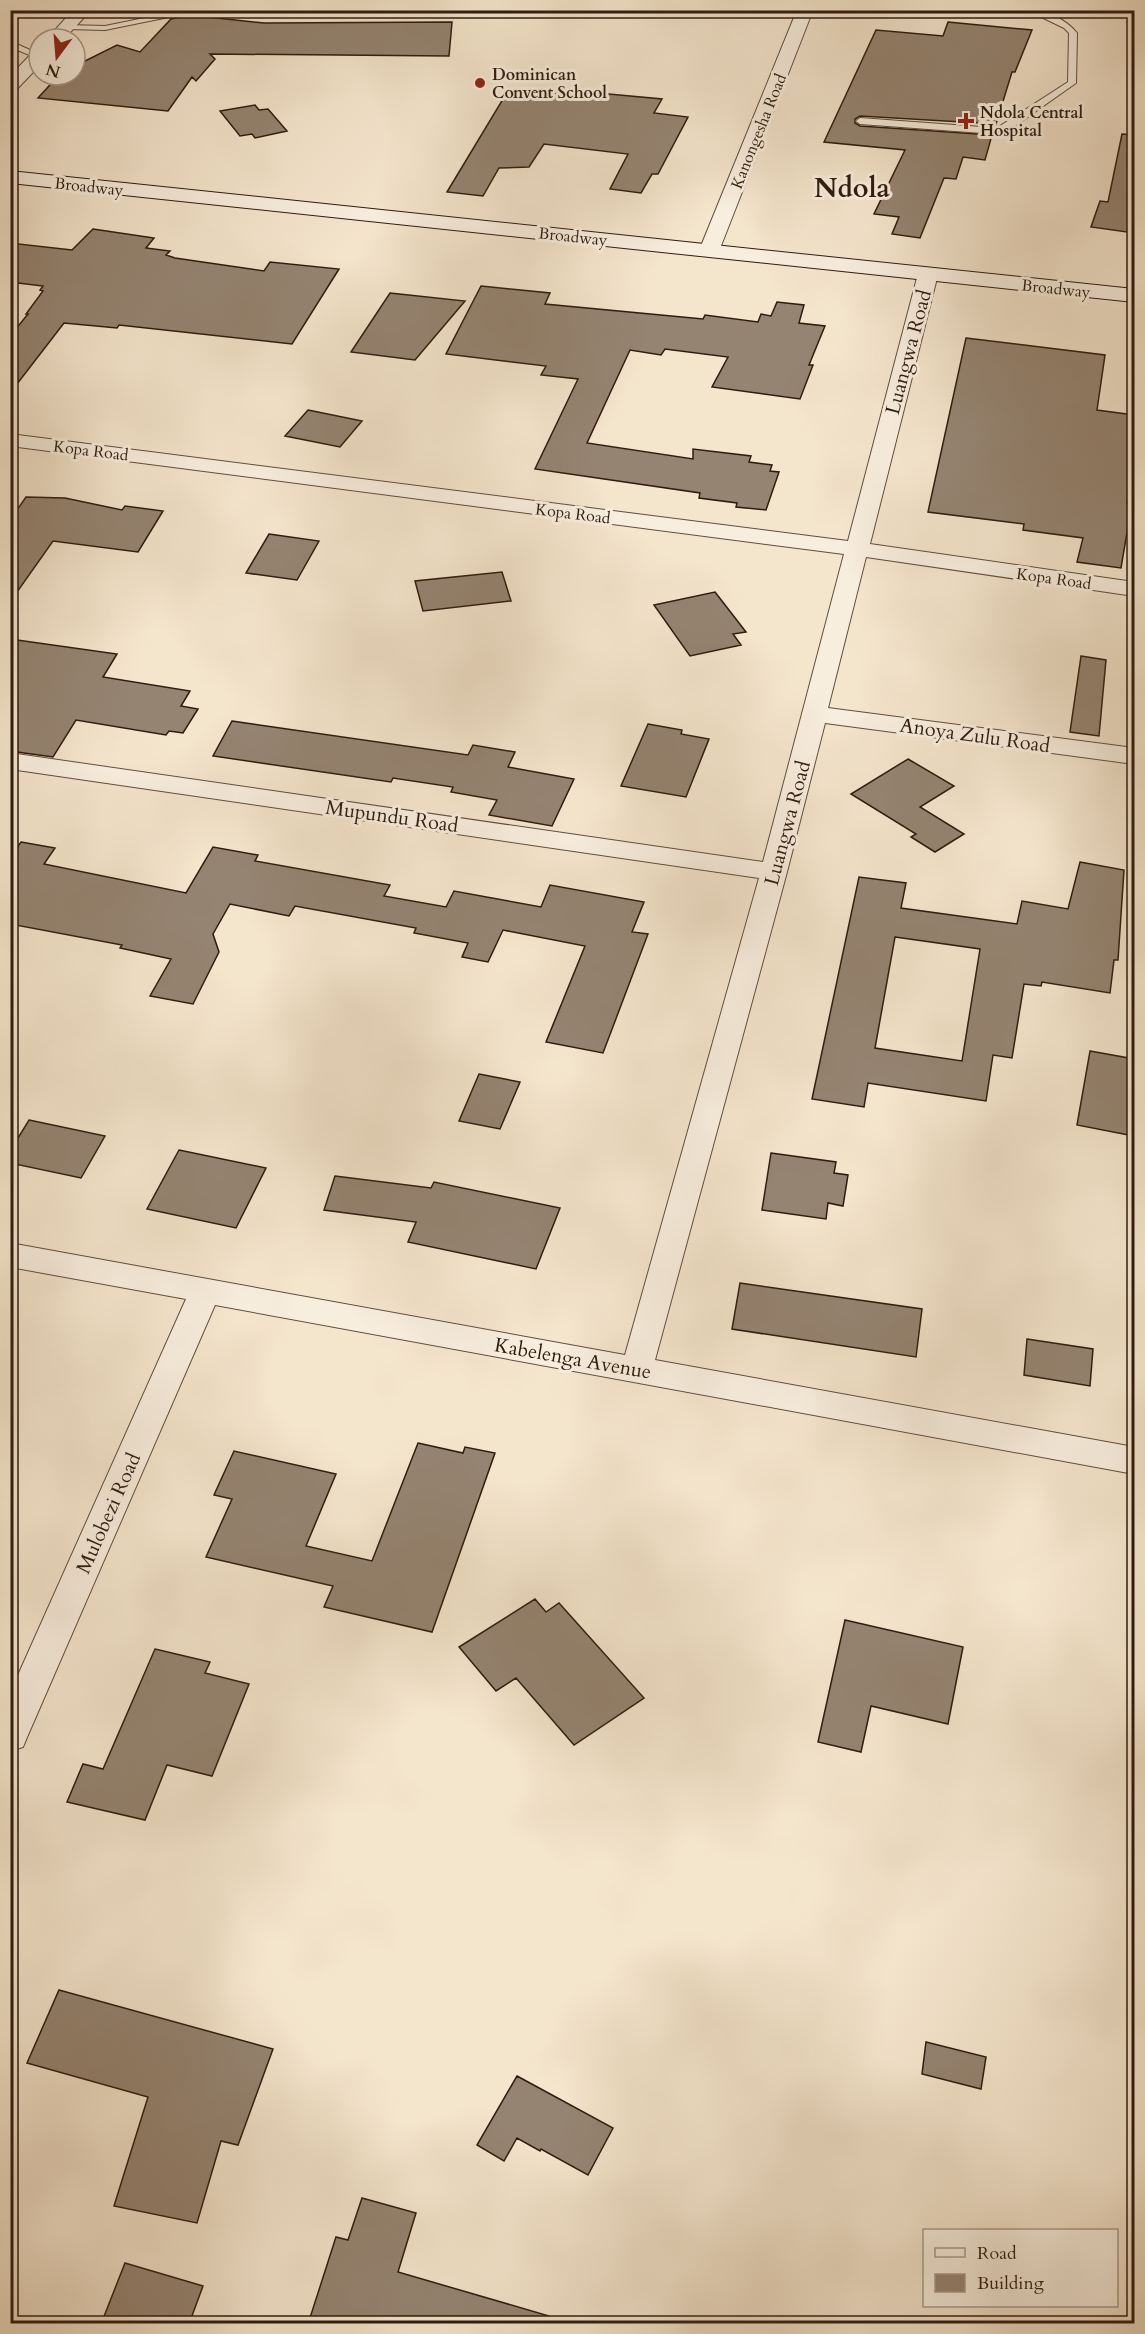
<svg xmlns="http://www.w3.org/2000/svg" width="1145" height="2334" viewBox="0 0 1145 2334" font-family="Cardo,serif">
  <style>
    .building { fill: #958472; stroke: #2f1b0f; stroke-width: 1.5; fill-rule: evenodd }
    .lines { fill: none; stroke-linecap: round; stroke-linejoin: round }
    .lane-casing { stroke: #604e3e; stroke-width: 2 }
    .street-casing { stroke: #604e3e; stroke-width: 2 }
    .secondary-casing { stroke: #2f1b0f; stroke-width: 2 }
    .lane { fill: #f8eede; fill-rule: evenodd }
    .street { fill: #f8eede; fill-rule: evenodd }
    .secondary { fill: #f8eede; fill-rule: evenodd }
    .poi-dot { fill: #8f2418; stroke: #f8eede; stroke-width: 2 }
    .labels { text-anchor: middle; stroke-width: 6; stroke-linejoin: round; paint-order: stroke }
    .far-poi-label { font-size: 16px; font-weight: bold; fill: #2f1b0f; stroke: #f8eede; text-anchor: start }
    .far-street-label { font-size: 16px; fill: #2f1b0f; stroke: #f8eede }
    .street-label { font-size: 20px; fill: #2f1b0f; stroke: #f8eede }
    .far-town-label { font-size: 27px; font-weight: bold; fill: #2f1b0f; stroke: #f8eede }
  </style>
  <rect width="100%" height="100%" fill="#f4e5cd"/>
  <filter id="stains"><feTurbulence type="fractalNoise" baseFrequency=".00333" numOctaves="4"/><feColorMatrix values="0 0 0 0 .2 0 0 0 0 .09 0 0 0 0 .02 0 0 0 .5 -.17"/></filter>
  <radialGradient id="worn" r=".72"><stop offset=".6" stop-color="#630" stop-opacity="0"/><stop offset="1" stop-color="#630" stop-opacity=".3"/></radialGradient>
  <path class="building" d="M189 15 264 23 452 22 449 56 210 54 215 59 196 81 192 77 168 111 38 98 59 75H75V66L117 45 140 52 171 19Z
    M948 22 1032 30 1015 72H1012L996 124 860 116 855 119V123L860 126 992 135 985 160 963 157 956 179 944 178 920 238 892 234 899 217 874 214 905 150 824 142 876 30 943 36Z
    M509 89 595 97 598 93 662 99 654 113 688 117 658 174H652L641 193 610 189 628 154 544 144 529 167 499 168 483 196 447 192Z
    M255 105 259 110 268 109 287 131 255 138 252 134 240 136 220 111Z
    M1122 134 1134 135V233L1091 227 1100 201 1108 202Z
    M93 229 154 238 146 248 170 251 166 255 175 258 264 271 270 262 339 269 292 344 119 325 117 328 64 323 10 393V336L28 314H26L43 291 40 290 43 286 10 282V243L72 250Z
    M481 286 550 293 545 304 703 319 705 315 758 322 761 314 771 316 777 302 804 305 799 323 825 326 809 365H813L800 399 712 387 728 357 665 349 661 355 630 350 587 443 693 459V449L751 456 749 462 772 465 770 471 779 472 766 510 736 507 737 503 699 498 700 493 535 469 578 379 541 375 546 366 446 354Z
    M390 293 465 301 415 360 351 352Z
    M966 338 1105 355 1097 410 1134 415V464L1127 503H1132L1121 568 1077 562 1083 538 1023 530 1024 524 928 512Z
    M308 410 362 421 340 447 285 436Z
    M26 497 65 498 122 510 125 506 163 511 138 552 53 541 10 602V520Z
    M269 534 319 541 297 580 246 573Z
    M502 572 511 601 423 611 415 581Z
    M715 592 746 632 733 634 741 645 690 656 654 605Z
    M10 639 117 654 103 677 190 691 181 706 198 709 183 733 169 731 166 735 76 720 53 757 10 751Z
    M1081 656 1106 660 1099 736 1070 732Z
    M232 721 468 755 473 745 515 752 508 767 574 779 552 826 489 815 497 800 451 792 453 787 393 778 391 782 213 756Z
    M648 724 682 730 681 734 709 739 686 797 621 786Z
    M908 759 954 786 920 807 964 834 935 852 911 837 916 834 851 794Z
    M21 842 55 848 44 864 186 893 213 847 258 855 255 861 390 885 384 896 446 907 454 891 541 907 550 885 644 902 632 932 648 934 603 1053 546 1042 585 946 503 930 488 962 462 957 468 943 414 933 416 928 295 906 289 916 230 904 213 934 219 952 193 1004 150 996 171 959 120 948 122 945 10 924V857Z
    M1080 862 1124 870 1118 960H1114L1110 993 1042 982 1041 986 1024 984 1012 1058 993 1055 986 1101 868 1083 864 1107 812 1099 859 877 906 883 901 908 1017 924 1022 901 1068 909ZM895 937 980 949 962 1061 875 1048Z
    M1090 1051 1134 1059V1136L1077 1125Z
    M479 1074 520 1082 500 1129 459 1121Z
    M29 1120 105 1136 81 1178 10 1163V1151Z
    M179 1150 266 1168 236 1228 147 1209Z
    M771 1153 836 1162 834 1173 848 1175 843 1206 828 1203 826 1219 762 1210Z
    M335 1176 431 1188 434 1182 560 1208 536 1269 408 1242 416 1222 324 1210Z
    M740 1283 922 1309 916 1357 732 1329Z
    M1027 1339 1093 1349 1090 1386 1024 1375Z
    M418 1443 463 1453 465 1447 495 1453 432 1632 324 1607 333 1586 206 1557 232 1499 214 1495 234 1451 336 1474 306 1546 372 1561Z
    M535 1599 546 1612 559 1603 644 1698 574 1745 516 1678 496 1691 459 1647Z
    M845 1620 963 1647 948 1724 871 1706 861 1752 818 1742Z
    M155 1649 210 1662 205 1673 249 1684 212 1776 167 1765 145 1820 67 1802 83 1764 103 1769Z
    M59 1990 273 2049 238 2145 221 2141 197 2223 114 2206 148 2097 27 2063Z
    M926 2042 986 2057 981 2089 922 2074Z
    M517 2076 613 2128 588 2175 541 2149 540 2151 517 2138 504 2161 477 2145Z
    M362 2198 416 2213 398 2272 549 2316 548 2324H308L336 2237 348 2240Z
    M125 2263 203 2286 189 2324H101Z"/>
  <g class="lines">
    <defs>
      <path id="lane" d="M184 10H203L105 30 67 29 63 27 67 25 105 26Z
        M1027 10C1045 10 1066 19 1077 33L1076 83 1012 128 1001 132 982 133 860 124 856 121 860 118 982 127 1000 126 1068 82 1069 33 1064 28Z
        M10 41 39 54V59L10 47Z"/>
      <path id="street" d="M73 10H91L64 39H47Z
        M797 10H813L719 251 716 255H702L699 251Z
        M39 51V66L16 90 10 91V76L33 52Z
        M928 268 935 270 938 274 870 544 1134 582V596L866 557 828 708 1134 748V764L825 723 787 872 655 1360 1134 1447V1474L215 1305 28 1735 23 1747 10 1751V1693L186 1299 10 1267V1243L625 1355 759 878 10 769V753L763 862 844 554 10 446V434L848 541 918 274 921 270Z"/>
      <path id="secondary" d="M10 171 1134 289V302L10 183Z"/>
    </defs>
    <use href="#lane" class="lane-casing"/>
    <use href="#street" class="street-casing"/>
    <use href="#secondary" class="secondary-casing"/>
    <use href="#lane" class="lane"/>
    <use href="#street" class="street"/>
    <use href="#secondary" class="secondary"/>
  </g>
  <g class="poi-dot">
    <circle cx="480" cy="83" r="6"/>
    <path d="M963 112h6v6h6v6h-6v6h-6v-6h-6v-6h6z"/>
  </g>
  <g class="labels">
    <g class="far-poi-label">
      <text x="492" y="80">Dominican<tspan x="492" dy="18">Convent School</tspan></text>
      <text x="980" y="118">Ndola Central<tspan x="980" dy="18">Hospital</tspan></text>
    </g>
    <g class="far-street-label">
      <text transform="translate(758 131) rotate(-68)" y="6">Kanongesha Road</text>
      <text transform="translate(89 186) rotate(6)" y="6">Broadway</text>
      <text transform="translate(573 236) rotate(6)" y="6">Broadway</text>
      <text transform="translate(1056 288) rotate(6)" y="6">Broadway</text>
      <text transform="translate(91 450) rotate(7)" y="6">Kopa Road</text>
      <text transform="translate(573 513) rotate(7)" y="6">Kopa Road</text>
      <text transform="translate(1054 578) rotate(8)" y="6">Kopa Road</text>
    </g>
    <g class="street-label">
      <text transform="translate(908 352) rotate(-75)" y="7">Luangwa Road</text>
      <text transform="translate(975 735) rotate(8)" y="7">Anoya Zulu Road</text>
      <text transform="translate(392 816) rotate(8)" y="7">Mupundu Road</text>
      <text transform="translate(787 823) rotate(-75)" y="7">Luangwa Road</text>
      <text transform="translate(573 1358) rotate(10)" y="7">Kabelenga Avenue</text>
      <text transform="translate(108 1513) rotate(-66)" y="7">Mulobezi Road</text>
    </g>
    <g class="far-town-label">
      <text x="852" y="197">Ndola</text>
    </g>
  </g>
  <rect width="1145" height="2334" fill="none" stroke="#f4e5cd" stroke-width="36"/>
  <rect x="12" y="12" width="1121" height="2310" fill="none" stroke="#2f1b0f" stroke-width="3"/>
  <rect x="18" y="18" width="1109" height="2298" fill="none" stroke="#2f1b0f" stroke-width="1.5"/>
  <rect x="923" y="2229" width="195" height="78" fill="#f8eede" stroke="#a89a8b" stroke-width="1.5"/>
  <rect x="935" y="2248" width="30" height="9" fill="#f8eede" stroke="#a89a8b" stroke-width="1.5"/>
  <text x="977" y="2259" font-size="18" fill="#2f1b0f">Road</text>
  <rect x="935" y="2274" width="30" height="18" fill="#958472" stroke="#a89a8b" stroke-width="1.5"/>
  <text x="977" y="2289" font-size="18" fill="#2f1b0f">Building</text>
  <g transform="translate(57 57) rotate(196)"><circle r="28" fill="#f8eede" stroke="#a89a8b" stroke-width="1.5"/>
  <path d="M0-4.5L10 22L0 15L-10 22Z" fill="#8f2418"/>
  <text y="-9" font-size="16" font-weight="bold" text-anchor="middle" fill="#2f1b0f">N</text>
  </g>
  <rect width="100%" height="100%" filter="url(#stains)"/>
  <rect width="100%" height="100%" fill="url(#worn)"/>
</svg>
